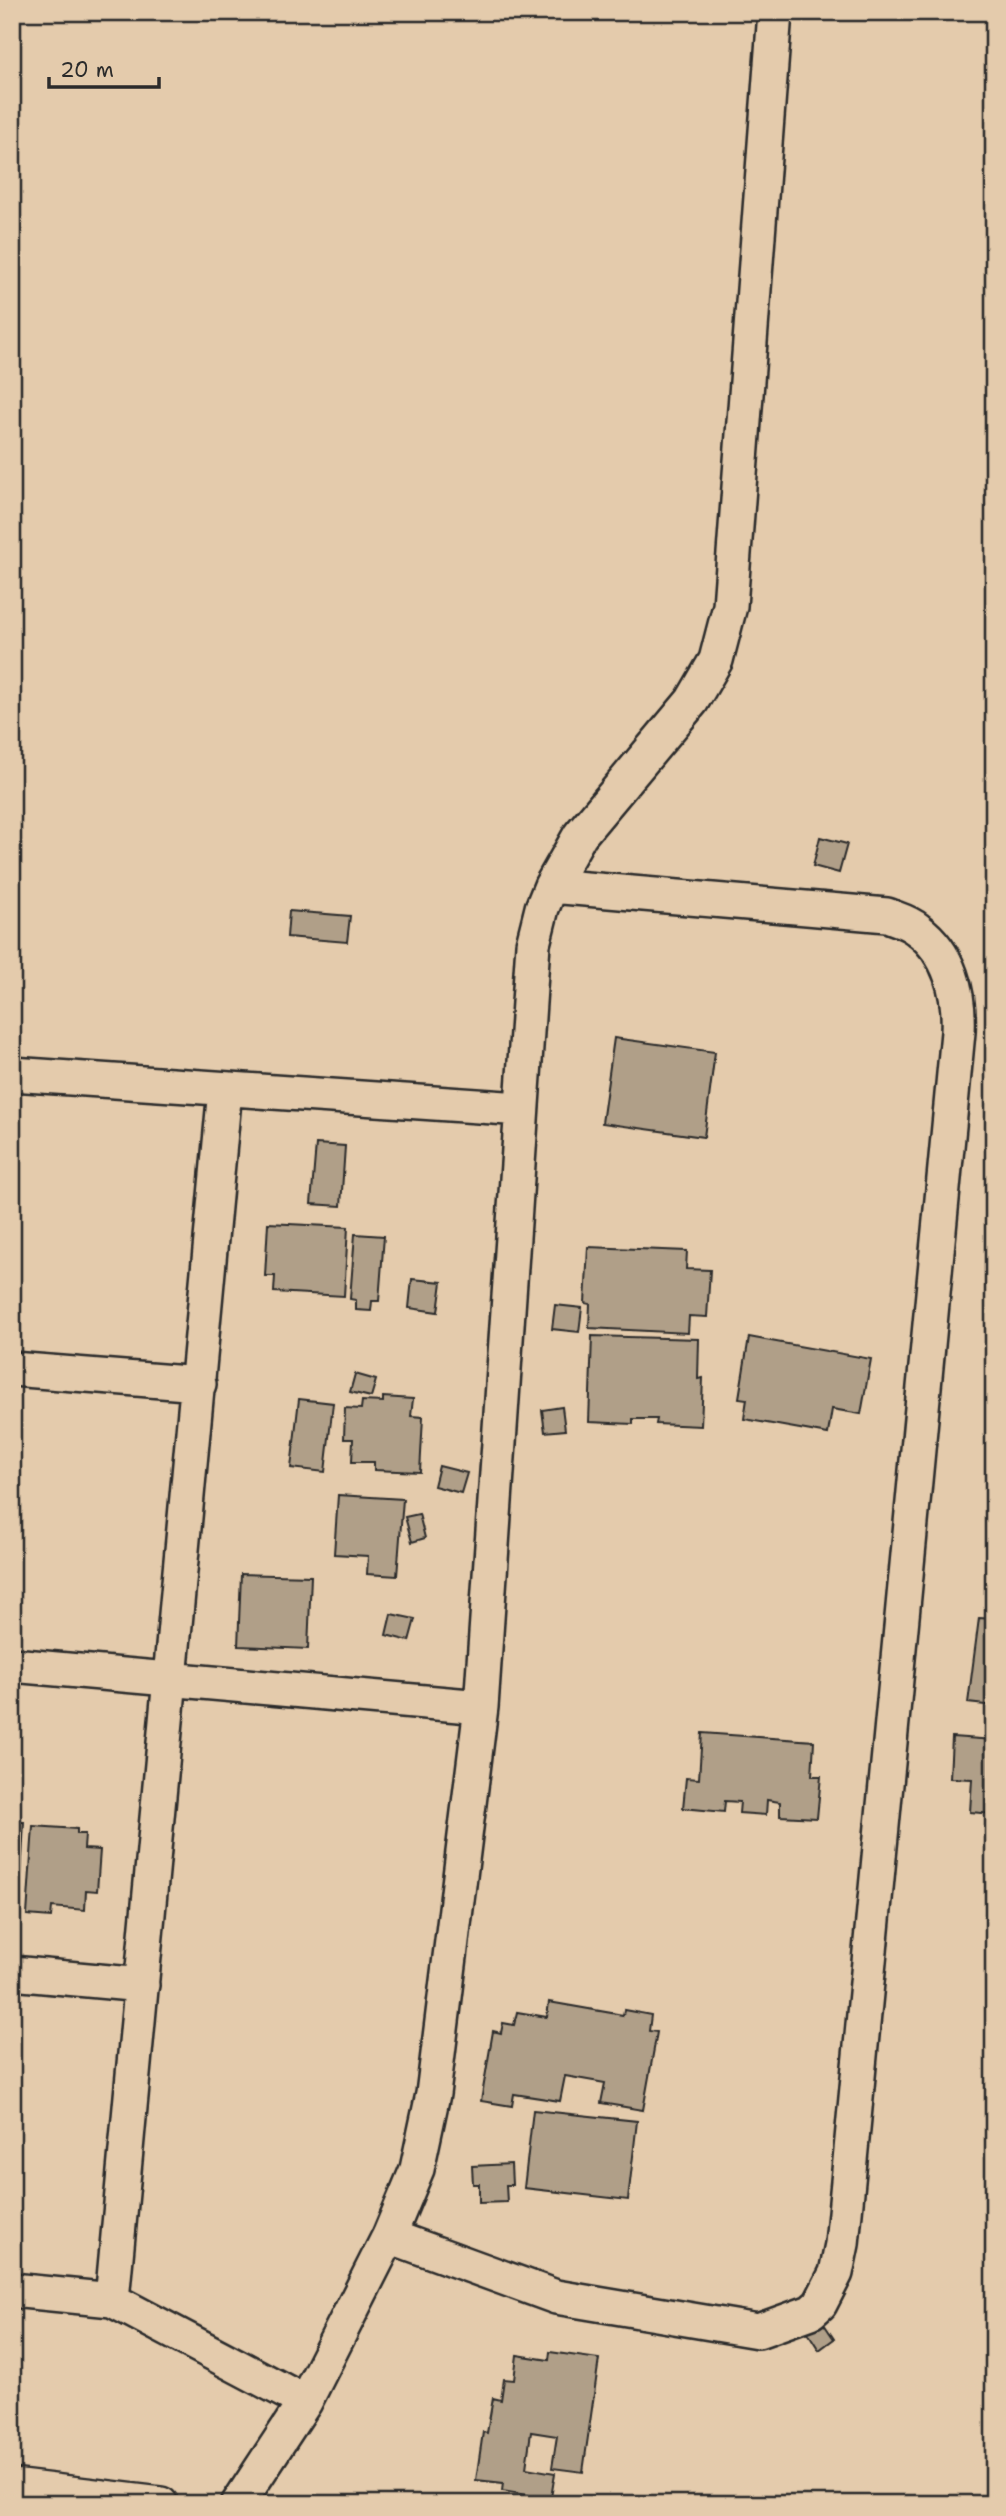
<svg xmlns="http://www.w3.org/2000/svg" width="1006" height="2516" viewBox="0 0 1006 2516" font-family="'Shantell Sans',sans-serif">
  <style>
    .building { fill: #b09f88; stroke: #2b2b2b; stroke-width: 2 }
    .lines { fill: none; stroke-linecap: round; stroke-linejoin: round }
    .street-casing { stroke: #2b2b2b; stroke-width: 38 }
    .street { stroke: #e4cbac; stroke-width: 33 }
  </style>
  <rect width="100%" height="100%" fill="#e4cbac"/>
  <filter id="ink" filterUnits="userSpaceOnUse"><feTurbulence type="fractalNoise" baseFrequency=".0143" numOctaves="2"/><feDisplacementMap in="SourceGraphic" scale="14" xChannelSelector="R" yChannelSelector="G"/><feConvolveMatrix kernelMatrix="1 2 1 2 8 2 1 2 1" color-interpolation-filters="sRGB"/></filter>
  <g filter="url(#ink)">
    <path class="building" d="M820 837 847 844 839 873 813 866Z
      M289 911 350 916 347 942 287 937Z
      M614 1038 715 1052 704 1137 602 1123Z
      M316 1144 345 1146 341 1206 311 1204Z
      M268 1223 348 1227 344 1296 274 1292 275 1276H265Z
      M355 1234 384 1236 379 1301H372L371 1311 356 1310V1300L350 1299Z
      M588 1247 687 1251 686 1269 710 1270 707 1317 689 1316 688 1333 589 1328 590 1304 585 1303Z
      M412 1279 442 1282 438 1312 409 1308Z
      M555 1305 582 1308 579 1332 552 1329Z
      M592 1336 699 1339 698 1379 703 1378 701 1426 656 1424 657 1419H633V1424L589 1422Z
      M749 1337 871 1359 861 1414 832 1409 828 1434 744 1419 747 1399 739 1398Z
      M355 1374 376 1380 371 1397 350 1392Z
      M383 1397 413 1399 411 1416 423 1417 420 1472 374 1470V1462H352L353 1439H344L345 1408 361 1409 362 1401 383 1402Z
      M299 1399 333 1403 325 1472 291 1468Z
      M562 1407 565 1430 545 1432 542 1410Z
      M439 1466 467 1473 461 1493 434 1486Z
      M338 1495 403 1499 397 1576 367 1574 368 1556 334 1554Z
      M419 1514 425 1538 412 1542 405 1517Z
      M241 1574 311 1576 308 1649 238 1646Z
      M391 1614 415 1619 409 1641 386 1635Z
      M979 1618 994 1619V1706L968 1703Z
      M702 1733 814 1741 812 1776H821L817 1818 780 1816V1802L767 1800 766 1815 739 1813 740 1802 725 1801 724 1812 683 1808 686 1778 699 1779Z
      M952 1737 994 1740V1814L970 1812 972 1779 950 1778Z
      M12 1822H24L21 1876 14 1875 13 1895Z
      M33 1826 77 1829V1834H85L84 1849 100 1850 97 1891 86 1890 85 1910 52 1907 51 1917 27 1915Z
      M549 2002 623 2015 624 2010 651 2015 649 2031 657 2032 643 2110 601 2103 605 2083 565 2076 560 2101 514 2094 512 2106 481 2101 493 2031 501 2033 503 2023 514 2025 517 2012 547 2017Z
      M533 2110 637 2121 628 2200 524 2188Z
      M511 2164 512 2185H506L507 2202 479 2203V2184H473L472 2166Z
      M822 2321 834 2339 819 2350 807 2331Z
      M550 2352 599 2359 583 2472 552 2468 557 2436 531 2432 526 2468 555 2473 550 2504 526 2501 527 2495 502 2491 503 2483 476 2480 483 2432 487 2433 493 2398 501 2400 504 2379 514 2380 517 2355 549 2360Z"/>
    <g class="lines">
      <defs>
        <path id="street" d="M12 1074 521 1109
          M12 1369 199 1384
          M12 1665 481 1707
          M12 1973 142 1985
          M389 2236 556 2297 758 2331 811 2312 820 2304 836 2273 842 2244 958 1032C960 994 950 953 917 929 909 922 897 919 887 915L551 886
          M12 2290 112 2300 305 2402
          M112 2300 225 1089
          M12 2486 161 2504
          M238 2504 305 2402 389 2236 417 2169 433 2094 481 1707 533 944 542 908 551 886 580 835 692 701 716 660 730 606 775 12"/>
      </defs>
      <use href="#street" class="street-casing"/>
      <use href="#street" class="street"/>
    </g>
  </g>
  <rect width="1006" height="2516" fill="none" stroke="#e4cbac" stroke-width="42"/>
  <rect x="21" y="21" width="964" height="2474" fill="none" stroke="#2b2b2b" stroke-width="2.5" filter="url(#ink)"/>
  <path d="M49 77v10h110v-10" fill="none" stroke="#2b2b2b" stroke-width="3.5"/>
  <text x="60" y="77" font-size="21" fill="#2b2b2b" stroke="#e4cbac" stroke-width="5" paint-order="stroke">20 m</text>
</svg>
